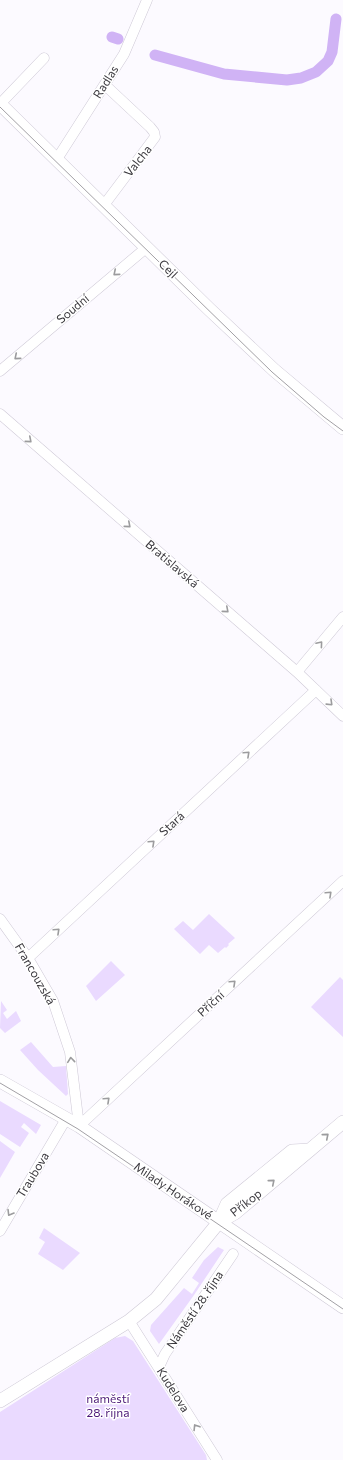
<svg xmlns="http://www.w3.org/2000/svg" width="343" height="1460" viewBox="0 0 343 1460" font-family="Commissioner,sans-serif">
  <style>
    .green { fill: #eadaff }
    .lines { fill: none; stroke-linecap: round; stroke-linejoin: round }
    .canal { stroke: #d0b3f5; stroke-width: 11 }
    .minor-casing { stroke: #cec9d6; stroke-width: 11 }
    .tertiary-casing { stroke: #cec9d6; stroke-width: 14 }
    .minor { stroke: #fff; stroke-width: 10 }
    .tertiary { stroke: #fff; stroke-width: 13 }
    .tram { stroke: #a2a0a5; stroke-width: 1 }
    .oneway { stroke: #9c9c9e }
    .labels { text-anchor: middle; stroke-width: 3; stroke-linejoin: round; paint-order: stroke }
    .street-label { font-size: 12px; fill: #3a383d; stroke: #fff }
    .park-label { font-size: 12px; fill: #4c1977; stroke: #fff }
  </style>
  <rect width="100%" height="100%" fill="#fcfaff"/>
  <path class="green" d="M209 914 235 938 228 944 229 945 226 948 225 947 218 953 209 945 200 954 174 929 183 921 193 930Z
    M111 961 125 975 96 1001 86 986Z
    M340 977 343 980V1037L311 1007Z
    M1 1001 7 1010 3 1013 7 1019 16 1011 21 1021 5 1033 0 1028Z
    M31 1042 53 1067 66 1066 68 1094 66 1096 38 1070 20 1050Z
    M0 1101 41 1125 36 1134 24 1123 21 1127 29 1133 20 1147 0 1134Z
    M0 1141 15 1152 0 1178Z
    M44 1228 80 1253 63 1270 38 1254 45 1242 39 1238Z
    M218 1247 224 1250 194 1295 159 1344 150 1331 151 1325 184 1288 192 1294 199 1283 192 1278 204 1260Z
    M125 1336 133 1341 206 1455 207 1460H0V1412L115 1338Z"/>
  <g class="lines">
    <path class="canal" d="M112 37 118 39
      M155 55 224 74 287 80 301 78 316 72 328 61 332 52 336 19"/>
    <defs>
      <path id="minor" d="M0 104 44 58
        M57 159 124 54 147 0
        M104 205 155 137 154 132 150 127 105 85
        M0 371 146 248
        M0 414 297 672 343 716
        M297 672 343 617
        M0 919 28 958 53 1001 70 1052 79 1126
        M28 958 316 690
        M79 1126 343 881
        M0 1231 66 1119
        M129 1321 217 1460
        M159 1367 165 1354 233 1254"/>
      <path id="tertiary" d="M0 104 209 309 274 370 343 428
        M0 1081 79 1126 343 1307
        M219 1222 235 1213 343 1122
        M0 1401 129 1321 156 1299 219 1222 227 1204 292 1151 310 1150"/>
    </defs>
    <use href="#minor" class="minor-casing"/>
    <use href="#tertiary" class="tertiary-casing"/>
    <use href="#minor" class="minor"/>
    <use href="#tertiary" class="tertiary"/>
    <path class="tram" d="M0 107 272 372 324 417 343 431
      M0 1083 78 1129 343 1309"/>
  </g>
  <defs><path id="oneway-chevron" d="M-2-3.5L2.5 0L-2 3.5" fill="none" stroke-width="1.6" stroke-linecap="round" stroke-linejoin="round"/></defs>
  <g class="oneway">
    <use href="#oneway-chevron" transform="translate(116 273) rotate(140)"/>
    <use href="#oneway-chevron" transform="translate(17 357) rotate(140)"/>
    <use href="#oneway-chevron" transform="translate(29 440) rotate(41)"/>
    <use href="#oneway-chevron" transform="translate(128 525) rotate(41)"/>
    <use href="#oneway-chevron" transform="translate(226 610) rotate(41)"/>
    <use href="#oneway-chevron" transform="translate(320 644) rotate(-50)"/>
    <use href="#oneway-chevron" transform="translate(330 703) rotate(44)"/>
    <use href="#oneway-chevron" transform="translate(247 754) rotate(-43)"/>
    <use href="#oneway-chevron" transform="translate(152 843) rotate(-43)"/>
    <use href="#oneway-chevron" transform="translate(329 894) rotate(-43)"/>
    <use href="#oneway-chevron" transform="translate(57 931) rotate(-43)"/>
    <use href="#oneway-chevron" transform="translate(233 983) rotate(-43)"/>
    <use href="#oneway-chevron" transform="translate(71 1060) rotate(-96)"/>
    <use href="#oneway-chevron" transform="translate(107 1100) rotate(-43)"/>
    <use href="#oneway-chevron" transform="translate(326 1136) rotate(-40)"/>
    <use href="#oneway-chevron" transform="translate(272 1182) rotate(-40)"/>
    <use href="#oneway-chevron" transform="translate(10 1213) rotate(121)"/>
    <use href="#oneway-chevron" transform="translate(196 1427) rotate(-122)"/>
  </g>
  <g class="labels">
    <g class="street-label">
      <text transform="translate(106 82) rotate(-58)" y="4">Radlas</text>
      <text transform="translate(138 161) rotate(-52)" y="4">Valcha</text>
      <text transform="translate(168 269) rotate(44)" y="4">Cejl</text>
      <text transform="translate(73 309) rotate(-40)" y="4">Soudní</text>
      <text transform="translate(172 564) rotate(41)" y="4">Bratislavská</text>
      <text transform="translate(172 824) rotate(-43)" y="4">Stará</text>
      <text transform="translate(35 974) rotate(60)" y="4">Francouzská</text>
      <text transform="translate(211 1004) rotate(-43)" y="4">Příční</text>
      <text transform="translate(33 1175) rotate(-59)" y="4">Traubova</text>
      <text transform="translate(173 1191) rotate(34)" y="4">Milady Horákové</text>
      <text transform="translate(246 1203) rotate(-38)" y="4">Příkop</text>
      <text transform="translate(195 1310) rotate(-56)" y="4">Náměstí 28. října</text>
      <text transform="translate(173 1390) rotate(58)" y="4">Kudelova</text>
    </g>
    <g class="park-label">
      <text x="108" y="1403">náměstí<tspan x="108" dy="14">28. října</tspan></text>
    </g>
  </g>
</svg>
